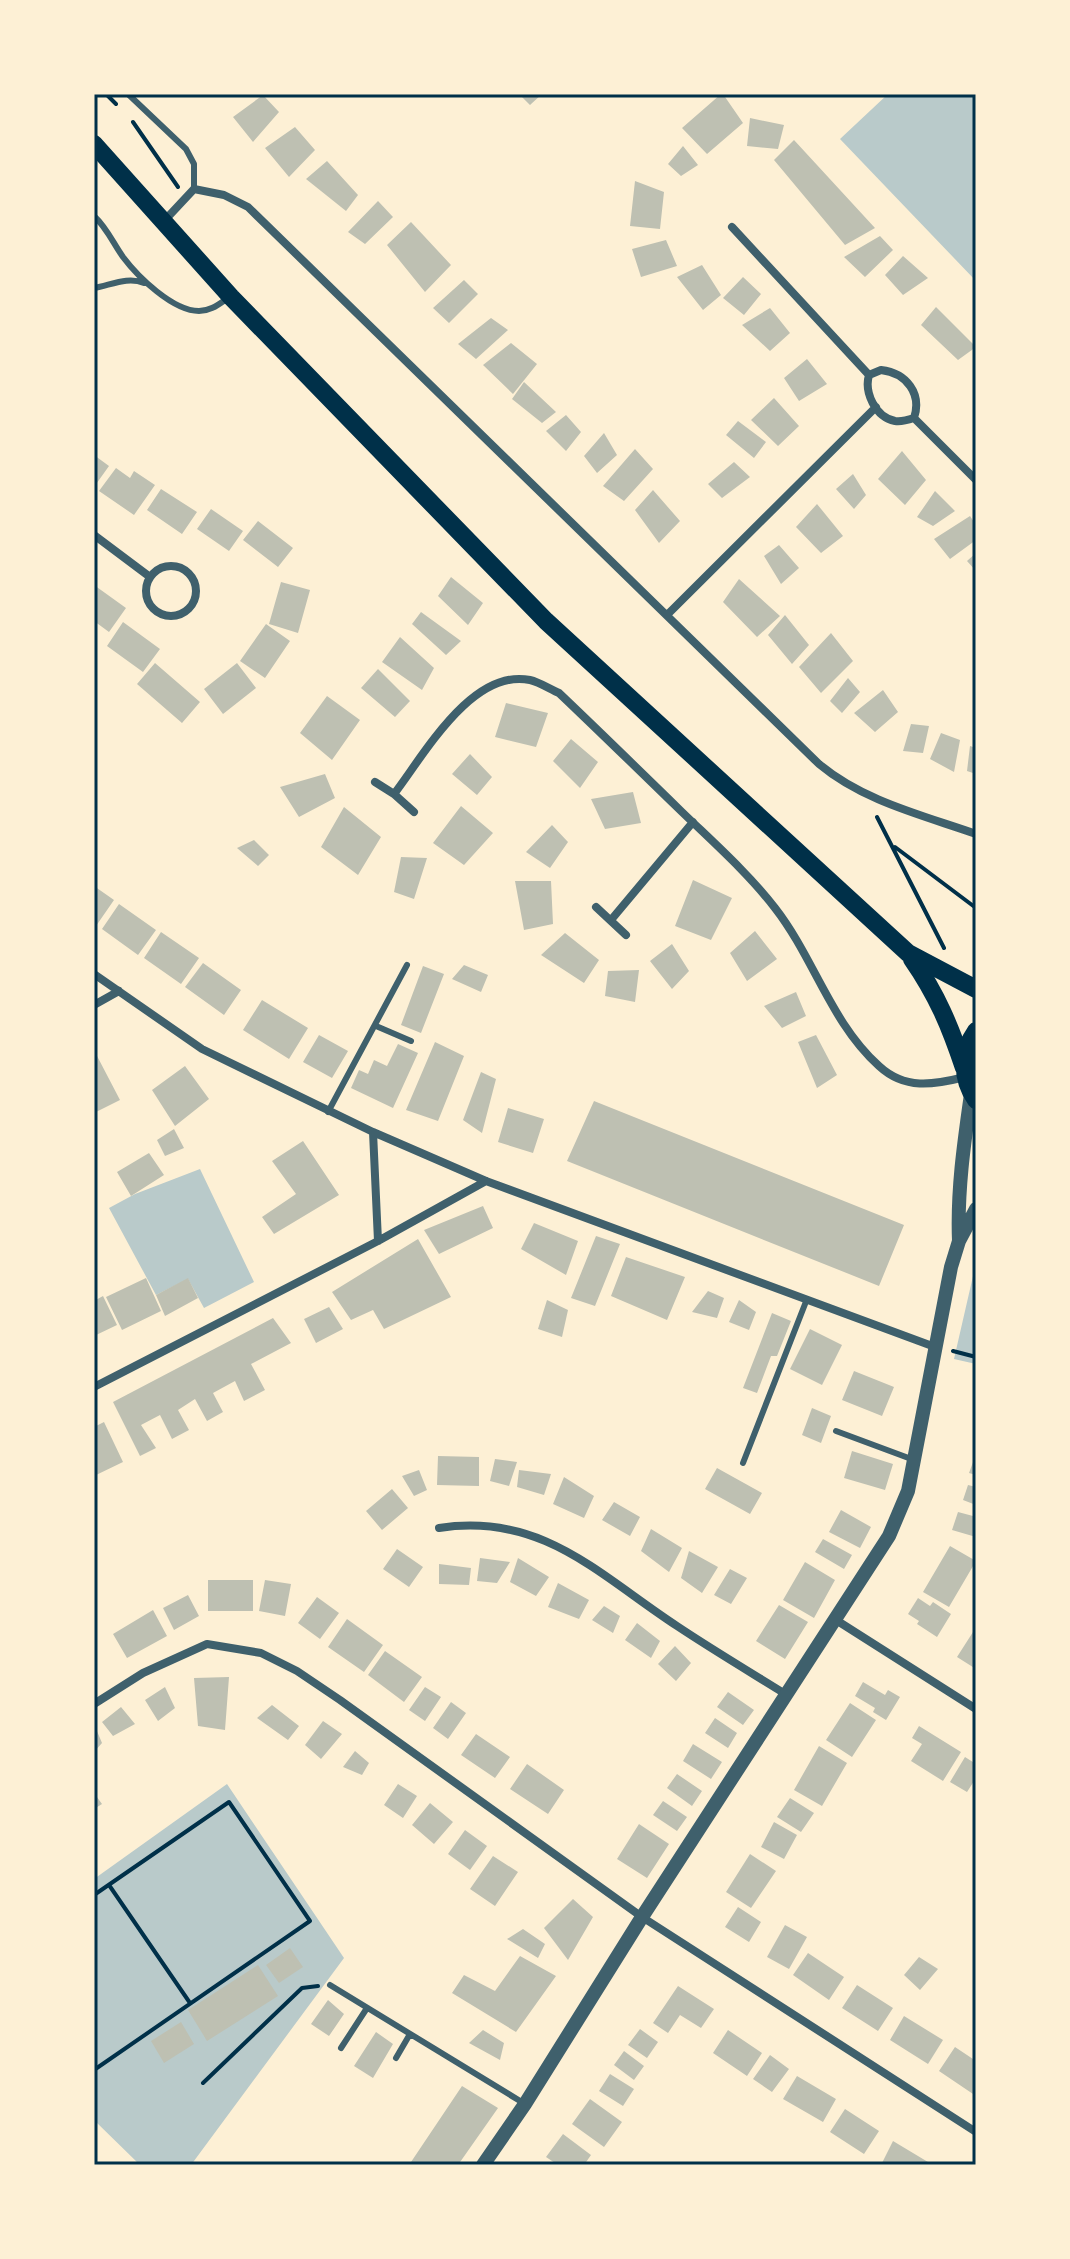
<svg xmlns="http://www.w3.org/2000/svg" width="1070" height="2259" viewBox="0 0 1070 2259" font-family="'Fira Sans',sans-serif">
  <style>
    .green { fill: #b9caca }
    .building { fill: #bec0b2 }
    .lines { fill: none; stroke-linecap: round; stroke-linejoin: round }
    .path { stroke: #003049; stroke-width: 4 }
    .service { stroke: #3f606c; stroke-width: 6 }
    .minor { stroke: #3f606c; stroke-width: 8 }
    .tertiary { stroke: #3f606c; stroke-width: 14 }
    .primary { stroke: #003049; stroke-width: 18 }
    .neatline { fill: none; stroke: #003049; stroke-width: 3 }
  </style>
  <rect width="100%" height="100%" fill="#fdf0d5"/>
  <path class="green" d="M888 94H976V281L840 139Z
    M200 1169 254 1282 204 1308 188 1279 156 1295 109 1208 135 1194Z
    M976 1263V1364L954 1359Z
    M227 1784 344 1958 191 2165H140L94 2120V1879Z"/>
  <path class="building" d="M519 94H542L530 105Z
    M721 94H723L743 123 707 154 682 128Z
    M263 95 279 112 253 142 233 117Z
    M750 118 784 125 778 149 747 146Z
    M295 127 315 150 289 177 265 148Z
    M794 140 875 228 845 245 774 160Z
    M683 146 698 165 681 176 668 164Z
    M327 161 358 195 346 211 306 179Z
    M635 181 664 192 660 229 630 226Z
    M378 201 393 217 365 244 348 232Z
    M411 222 451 265 425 292 387 245Z
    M880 236 893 250 865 277 844 257Z
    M666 240 677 266 641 277 632 249Z
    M903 256 928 278 903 295 885 275Z
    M702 265 721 295 703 310 677 277Z
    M743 277 761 294 744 315 723 298Z
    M464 280 478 294 449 323 433 308Z
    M936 307 976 347 958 360 921 325Z
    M770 308 790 333 770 351 742 325Z
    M491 318 508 330 476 359 458 344Z
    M511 343 537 364 513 394 483 365Z
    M807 359 827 384 799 401 784 378Z
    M524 382 556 412 542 423 512 399Z
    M774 398 799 426 778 446 751 420Z
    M566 415 581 432 566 451 546 431Z
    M738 421 766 442 754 458 726 435Z
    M604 433 617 455 597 473 584 456Z
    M635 449 653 469 624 501 603 486Z
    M902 451 926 480 905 505 878 479Z
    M94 455 109 466 94 487Z
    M734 462 750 477 722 498 708 484Z
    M116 468 130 478 134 471 155 485 134 515 99 491Z
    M853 474 866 495 854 509 836 489Z
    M161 489 197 512 182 534 147 510Z
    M653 490 680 521 659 543 635 510Z
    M935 491 955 511 933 526 917 517Z
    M817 504 843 536 821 553 796 527Z
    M211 509 243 531 229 551 197 529Z
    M970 516 976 525V540L950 559 934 539Z
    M258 521 293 548 278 567 243 540Z
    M779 545 799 568 781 584 764 556Z
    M976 553V571L967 561Z
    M451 577 483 603 468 625 438 596Z
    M739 579 780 616 757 637 723 602Z
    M281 582 310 590 298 633 269 624Z
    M94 585 126 608 109 632 94 621Z
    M421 612 461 641 446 655 412 624Z
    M785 615 809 645 792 664 768 635Z
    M123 622 160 649 143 672 107 646Z
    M266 624 290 641 265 678 240 661Z
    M831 633 853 661 821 693 799 667Z
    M400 637 434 668 422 690 382 662Z
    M155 663 200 702 182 723 137 684Z
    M237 663 256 688 223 714 204 689Z
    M378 669 410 701 395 717 361 688Z
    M848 678 860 692 842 713 830 701Z
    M883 690 898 712 875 732 854 713Z
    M327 696 360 720 332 760 300 733Z
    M506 703 548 713 536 747 495 737Z
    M911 724 929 726 923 753 903 751Z
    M941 733 960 740 954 772 930 759Z
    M571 739 598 762 580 788 553 761Z
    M970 746 976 748V774L967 771Z
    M470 754 492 777 477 795 452 774Z
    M325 774 335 798 299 817 280 787Z
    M633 792 641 823 605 829 591 799Z
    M461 806 493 833 464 865 433 843Z
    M344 807 381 837 358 875 321 847Z
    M552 825 568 842 550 868 526 852Z
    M254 840 269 855 258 866 237 848Z
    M401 857 427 858 414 899 394 892Z
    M693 880 732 898 711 940 675 926Z
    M515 881H551L553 924 524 930Z
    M94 886 114 900 96 926 94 925Z
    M119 904 156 930 138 955 102 929Z
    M755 931 777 959 747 981 730 953Z
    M161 932 199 958 181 984 144 958Z
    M565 933 599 960 584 983 541 955Z
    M672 944 689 971 672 989 650 961Z
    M203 963 241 990 224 1015 185 987Z
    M464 965 488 975 481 992 452 979Z
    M423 966 444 974 421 1033 401 1025Z
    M639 970 635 1002 605 996 608 971Z
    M796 992 806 1016 782 1028 764 1006Z
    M262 1000 308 1028 289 1059 243 1030Z
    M319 1035 348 1051 332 1078 303 1062Z
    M816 1035 837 1075 817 1088 798 1042Z
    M435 1042 464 1056 438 1121 406 1110Z
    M398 1044 418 1053 393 1108 351 1088 359 1070 368 1074 374 1060 387 1066Z
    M96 1054 120 1100 94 1113V1055Z
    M185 1066 209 1099 175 1126 152 1090Z
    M481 1072 496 1079 482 1133 463 1120Z
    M594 1101 904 1225 879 1286 567 1161Z
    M508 1108 544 1119 533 1153 498 1142Z
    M174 1129 184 1148 165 1156 157 1140Z
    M303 1141 339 1195 274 1234 262 1217 296 1194 272 1161Z
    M149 1153 164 1175 131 1196 117 1172Z
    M483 1206 493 1228 439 1254 424 1230Z
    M534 1223 578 1241 566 1275 521 1249Z
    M596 1236 620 1244 595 1306 571 1298Z
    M418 1239 451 1297 384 1329 373 1310 351 1320 332 1292Z
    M626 1257 685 1277 667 1320 611 1296Z
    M146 1278 161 1311 122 1330 106 1297Z
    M188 1278 198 1298 165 1316 156 1295Z
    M708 1291 724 1298 717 1318 692 1312Z
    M103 1296 117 1325 94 1336V1301Z
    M547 1300 568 1310 562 1337 538 1329Z
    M739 1300 756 1312 749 1330 729 1322Z
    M329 1307 343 1329 316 1343 304 1319Z
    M772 1313 791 1321 777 1356H771L757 1393 743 1388Z
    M273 1318 291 1343 251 1364 265 1390 244 1401 235 1381 213 1393 223 1412 207 1421 195 1399 178 1410 189 1430 172 1439 160 1415 141 1425 156 1448 140 1456 113 1402Z
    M810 1329 842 1345 822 1385 790 1369Z
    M854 1371 894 1387 882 1416 842 1400Z
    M812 1408 831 1416 821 1443 802 1435Z
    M104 1422 123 1462 94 1476V1427Z
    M852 1451 893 1464 885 1490 844 1478Z
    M976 1454V1475L969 1473Z
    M438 1456 479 1457V1486L437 1485Z
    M495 1459 517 1462 509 1486 490 1481Z
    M717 1468 762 1493 750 1514 705 1489Z
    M419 1470 427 1490 414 1496 402 1476Z
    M519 1470 551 1474 544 1495 517 1487Z
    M564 1477 594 1496 584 1518 553 1504Z
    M968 1485 976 1487V1505L963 1500Z
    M392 1489 408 1508 382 1530 366 1511Z
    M614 1502 640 1517 630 1536 602 1520Z
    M976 1508V1537L952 1530 958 1512 973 1516Z
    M841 1510 871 1527 860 1548 829 1532Z
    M651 1529 682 1548 669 1572 641 1551Z
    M823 1539 852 1555 844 1569 815 1552Z
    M950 1546 976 1561 949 1607 923 1592Z
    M397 1549 423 1567 409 1587 383 1569Z
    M689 1551 718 1567 702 1593 681 1578Z
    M480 1558 510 1562 497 1583 477 1581Z
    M518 1558 549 1577 536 1596 510 1582Z
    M805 1562 835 1580 814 1618 783 1600Z
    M439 1564 471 1568 469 1585 439 1584Z
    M730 1569 747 1578 731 1604 714 1595Z
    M208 1580H253V1611H208Z
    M265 1580 291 1584 285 1616 259 1611Z
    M558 1583 589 1600 579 1619 548 1607Z
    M188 1595 199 1616 174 1630 163 1608Z
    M317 1597 339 1613 320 1639 298 1623Z
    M918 1598 930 1606 933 1602 951 1614 937 1637 917 1624 919 1621 908 1614Z
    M779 1605 808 1622 785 1659 756 1641Z
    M604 1606 620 1616 613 1633 592 1620Z
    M153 1610 167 1636 127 1658 113 1634Z
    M347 1619 383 1645 364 1672 328 1647Z
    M637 1623 660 1641 651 1658 625 1640Z
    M973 1632 976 1633V1669L957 1657Z
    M675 1646 691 1663 676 1681 658 1664Z
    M385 1651 422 1677 404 1702 368 1675Z
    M229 1677 225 1730 198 1726 194 1678Z
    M863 1682 885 1695 888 1690 900 1697 886 1720 873 1712 875 1708 855 1696Z
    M165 1687 175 1708 158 1721 145 1700Z
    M425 1687 441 1697 425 1721 409 1710Z
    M728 1692 754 1710 743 1725 717 1707Z
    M451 1702 466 1713 448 1739 433 1728Z
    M850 1703 876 1720 852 1757 826 1740Z
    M272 1705 299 1726 288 1740 257 1718Z
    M121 1707 135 1724 113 1736 102 1722Z
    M715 1718 737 1733 728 1748 705 1733Z
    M323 1721 342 1734 321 1759 305 1745Z
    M94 1724 102 1743 94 1752Z
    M919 1726 961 1752 943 1781 911 1761 922 1744 912 1738Z
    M476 1734 510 1757 495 1778 461 1755Z
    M693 1744 722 1762 711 1779 683 1761Z
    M819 1746 847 1763 822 1806 794 1790Z
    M355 1751 369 1763 362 1775 343 1767Z
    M965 1757 976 1764V1778L967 1792 950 1782Z
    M527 1764 564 1790 548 1814 510 1789Z
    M677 1774 702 1791 692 1806 667 1788Z
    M398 1784 417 1796 403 1818 384 1805Z
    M94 1793 102 1804 94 1809Z
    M790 1798 814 1813 801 1832 777 1817Z
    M663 1801 687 1817 677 1831 653 1815Z
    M430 1803 453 1822 434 1844 412 1825Z
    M774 1822 797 1835 784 1859 761 1847Z
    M639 1824 669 1844 647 1878 617 1859Z
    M465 1830 487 1846 470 1870 448 1854Z
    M750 1854 776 1871 751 1908 726 1892Z
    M493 1856 518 1872 495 1906 470 1889Z
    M573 1899 593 1917 568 1960 544 1928Z
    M738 1907 761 1922 749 1942 725 1927Z
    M785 1925 807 1937 789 1969 767 1957Z
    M523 1929 545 1944 538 1958 507 1939Z
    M290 1948 303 1967 279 1983 266 1965Z
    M808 1953 844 1977 829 2000 793 1975Z
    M520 1956 556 1976 516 2032 452 1993 464 1975 495 1991Z
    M919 1957 938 1969 920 1990 904 1975Z
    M258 1965 278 1996 207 2041 188 2010Z
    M857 1985 893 2008 878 2031 842 2008Z
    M678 1986 714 2009 701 2028 680 2015 668 2033 653 2023Z
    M328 2000 344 2014 329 2036 311 2024Z
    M904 2016 943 2040 928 2064 890 2040Z
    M181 2022 194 2044 164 2063 151 2041Z
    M640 2029 658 2042 647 2058 628 2045Z
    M483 2030 504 2043 500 2060 469 2043Z
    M728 2030 762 2053 747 2076 713 2053Z
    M376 2032 393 2044 373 2078 354 2066Z
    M955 2047 976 2061V2096L939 2071Z
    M624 2051 644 2066 634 2080 614 2065Z
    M770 2055 789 2069 772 2092 753 2079Z
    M610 2074 634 2089 623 2106 599 2091Z
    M797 2076 836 2099 823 2122 783 2099Z
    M462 2086 498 2108 458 2165H409Z
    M590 2099 622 2122 604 2147 572 2124Z
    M845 2109 879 2131 864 2154 830 2132Z
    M563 2134 591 2155 584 2165H558L546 2157Z
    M893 2141 933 2165H881Z"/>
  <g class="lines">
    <path class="path" d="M106 94 116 104
      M133 122 178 187
      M877 817 944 948
      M895 847 976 908
      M953 1351 976 1357
      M109 1885 190 2003
      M94 1895 229 1802 310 1921 94 2070
      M203 2083 302 1988 318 1986"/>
    <path class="service" d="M128 94 186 149 194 164V189
      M94 216C107 228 113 243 123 257 138 277 173 311 199 311 211 311 219 304 228 298
      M94 288C111 285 128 276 144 283
      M376 1026 411 1041
      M328 1112 407 965
      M836 1431 914 1460
      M743 1463 807 1299
      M330 1985 525 2104
      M341 2048 367 2008
      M396 2058 410 2034"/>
    <path class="minor" d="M165 220 194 189 224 195 248 207 819 764C863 801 922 815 976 834
      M732 227 869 375
      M881 370C907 373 922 394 914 418 908 420 901 422 895 421 875 417 864 392 869 375Z
      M914 418 976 480
      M94 535 150 577
      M146 591a25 25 0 1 1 50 0a25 25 0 1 1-50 0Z
      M667 615 876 407
      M375 782 394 794 414 812
      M394 794C424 755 472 668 530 680 539 682 550 689 559 693 600 732 641 772 682 812 714 843 748 873 775 908 814 958 831 1023 879 1066 905 1090 933 1085 965 1077
      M596 907 626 935
      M611 920 693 822
      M94 974 202 1049 373 1132 486 1181 935 1347
      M94 1005 119 991
      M373 1132 378 1241
      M94 1387 378 1241 486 1181
      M439 1528C542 1512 599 1575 677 1626 713 1650 750 1672 787 1695
      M836 1620 976 1709
      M94 1704 143 1673 207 1644 261 1653 297 1671 340 1700 642 1917 976 2132"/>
    <path class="tertiary" d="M959 1241C957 1191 964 1143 971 1094
      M483 2165 525 2104 642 1917 889 1536 908 1491 951 1267 959 1241 976 1209"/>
    <path class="primary" d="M94 144 231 297 546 621 908 953 976 989
      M912 959C937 995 950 1026 964 1068
      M976 1031C961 1052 961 1079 976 1100"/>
  </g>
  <rect width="1070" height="2259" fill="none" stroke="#fdf0d5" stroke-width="192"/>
  <rect x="96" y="96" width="878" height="2067" class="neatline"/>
</svg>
